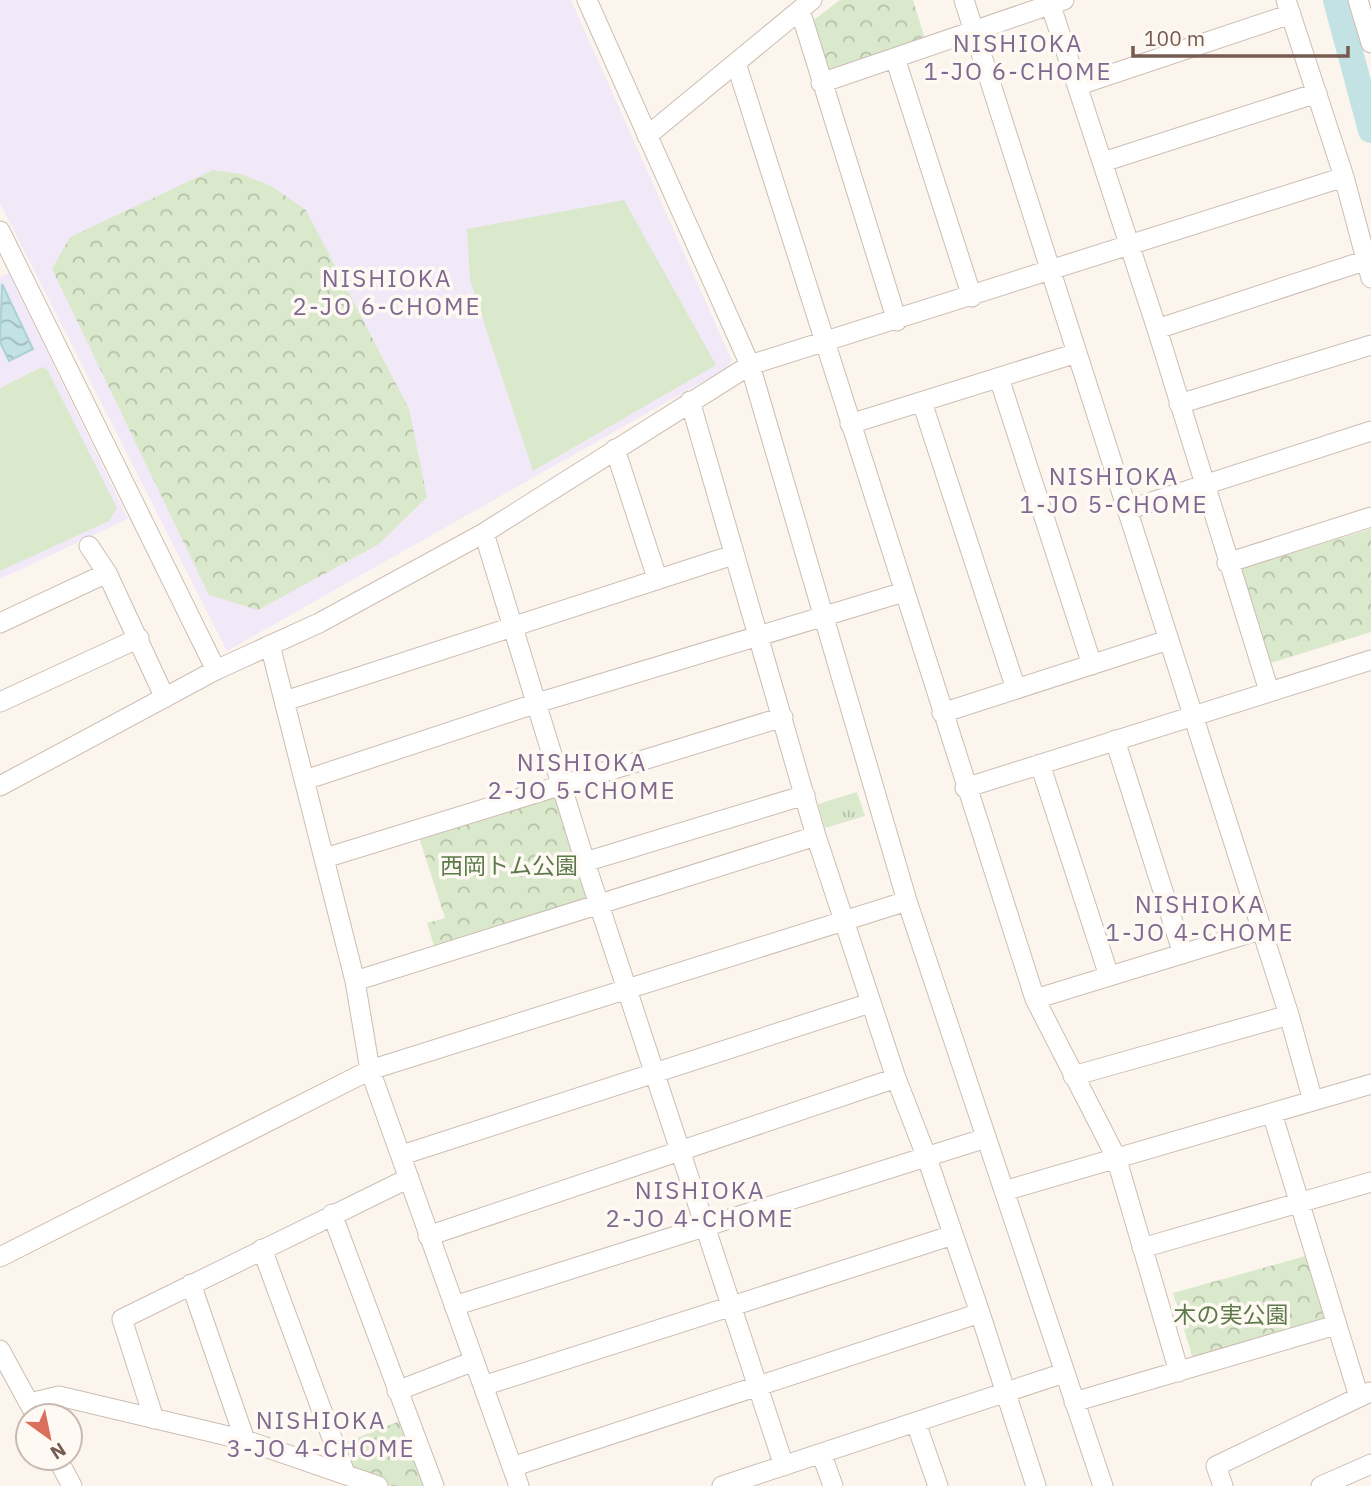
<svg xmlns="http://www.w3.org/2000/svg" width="1371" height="1486" viewBox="0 0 1371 1486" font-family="'IBM Plex Sans','Noto Sans JP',sans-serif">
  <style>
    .education { fill: #f2e9f8 }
    .grass { fill: url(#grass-tufts) }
    .park { fill: url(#park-crowns) }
    .pitch { fill: #dae9cc }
    .water { fill: url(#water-waves); stroke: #a9d2d5; stroke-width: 2 }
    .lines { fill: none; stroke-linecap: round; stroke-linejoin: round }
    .river { stroke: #c2e2e4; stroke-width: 26 }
    .minor-casing { stroke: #cdbdb3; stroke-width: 21 }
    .minor { stroke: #fff; stroke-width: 19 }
    .labels { text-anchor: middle; stroke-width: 7; stroke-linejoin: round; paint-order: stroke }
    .park-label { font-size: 23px; fill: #5c7a49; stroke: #fef9f3 }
    .neighbourhood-label { font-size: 24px; letter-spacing: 2px; fill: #806990; stroke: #fef9f3 }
  </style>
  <defs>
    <pattern id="grass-tufts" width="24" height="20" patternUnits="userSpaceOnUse" patternTransform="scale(1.75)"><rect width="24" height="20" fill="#dae9cc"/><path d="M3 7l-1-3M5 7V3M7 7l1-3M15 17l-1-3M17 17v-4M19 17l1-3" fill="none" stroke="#b5c0a8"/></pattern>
    <pattern id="park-crowns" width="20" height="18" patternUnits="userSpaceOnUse" patternTransform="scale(1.75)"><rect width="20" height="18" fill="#dae9cc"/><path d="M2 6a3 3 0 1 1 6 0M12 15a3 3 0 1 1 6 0" fill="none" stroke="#b5c0a8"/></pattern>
    <pattern id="water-waves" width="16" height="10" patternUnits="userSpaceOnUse" patternTransform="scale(1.75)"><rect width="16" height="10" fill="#c2e2e4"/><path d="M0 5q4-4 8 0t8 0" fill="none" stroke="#a2babb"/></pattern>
  </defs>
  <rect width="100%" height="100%" fill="#fbf5ed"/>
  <path class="education" d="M0 0H571L732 361 725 369 227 651 0 203Z
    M9 273 128 519 0 579V277Z"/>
  <path class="grass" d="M857 792 865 816 825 828 818 804Z"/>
  <path class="park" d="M840 0H913L925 39 829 73 811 22Z
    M213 170 241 174 271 186 306 210 409 409 427 497 379 544 258 610 209 595 52 269 70 237Z
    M1371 529V632L1264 665 1237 575 1242 568Z
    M558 791 592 900 435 949 427 923 445 918 418 834Z
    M1313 1254 1331 1317 1193 1359 1173 1293Z
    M400 1421 427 1486H391L357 1474 344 1443Z"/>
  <path class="pitch" d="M624 200 716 365 533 471 470 280 467 229Z
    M42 367 47 369 117 508 109 521 0 571V388Z"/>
  <path class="water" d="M2 284 33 349 9 361 0 342Z"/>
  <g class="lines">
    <path class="river" d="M1336 0 1371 130"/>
    <defs>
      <path id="minor" d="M587 0 750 365 907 901 1103 1486
        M964 0 1289 1015 1313 1101
        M1049 0 1157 329 1269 691
        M1286 0 1344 177 1371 278
        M1358 0 1371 43
        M800 10 897 321
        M895 58 972 297
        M736 63 1035 999 1116 1157 1179 1372
        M821 83 1064 0
        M1079 85 1291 14
        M647 136 812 0
        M1103 162 1317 93
        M0 231 216 670
        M1157 329 1367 260
        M999 378 1092 665
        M690 401 816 836 896 1078 927 1158 980 1313 1036 1486
        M922 402 1016 689
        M1179 404 1371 345
        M850 424 1077 353
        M615 449 657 578
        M1127 510 1371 431
        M484 533 585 862 784 1466
        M89 546 107 573 165 698
        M1227 563 1371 517
        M0 623 107 573
        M270 645 355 981 370 1070 519 1486
        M285 701 733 555
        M0 702 139 638
        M942 713 1168 640
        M1115 740 1183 954
        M1040 764 1109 976
        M305 780 537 703 904 592
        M0 786 216 670 319 623 484 533 750 365 1344 177
        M965 788 1371 660
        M325 858 783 717
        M585 862 805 795
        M355 981 816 836
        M1035 999 1260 930
        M1073 1076 1289 1015
        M1272 1113 1359 1397
        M402 1155 870 1003
        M1004 1191 1371 1084
        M332 1214 434 1486
        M428 1236 896 1078
        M1142 1248 1371 1182
        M262 1249 345 1473
        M0 1257 370 1070 907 901
        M191 1284 245 1440
        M454 1306 986 1138
        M0 1350 36 1416
        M483 1386 953 1235
        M397 1391 474 1361
        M1074 1402 1336 1325
        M30 1403 59 1396 245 1440 378 1486
        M154 1419 122 1319 409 1178
        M916 1423 938 1486
        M822 1455 833 1486
        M57 1458 72 1486
        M512 1467 980 1313
        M722 1486 1064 1373
        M1223 1486 1216 1466 1370 1392
        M1321 1486 1371 1464"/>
    </defs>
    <use href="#minor" class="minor-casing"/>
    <use href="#minor" class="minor"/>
  </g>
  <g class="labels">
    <g class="park-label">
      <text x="509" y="874">西岡トム公園</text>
      <text x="1231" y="1323">木の実公園</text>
    </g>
    <g class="neighbourhood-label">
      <text x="1018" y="52">NISHIOKA<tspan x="1018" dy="28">1-JO 6-CHOME</tspan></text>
      <text x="387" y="287">NISHIOKA<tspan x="387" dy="28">2-JO 6-CHOME</tspan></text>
      <text x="1114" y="485">NISHIOKA<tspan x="1114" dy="28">1-JO 5-CHOME</tspan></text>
      <text x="582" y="771">NISHIOKA<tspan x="582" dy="28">2-JO 5-CHOME</tspan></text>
      <text x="1200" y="913">NISHIOKA<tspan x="1200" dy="28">1-JO 4-CHOME</tspan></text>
      <text x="700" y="1199">NISHIOKA<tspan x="700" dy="28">2-JO 4-CHOME</tspan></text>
      <text x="321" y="1429">NISHIOKA<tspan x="321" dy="28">3-JO 4-CHOME</tspan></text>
    </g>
  </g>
  <g transform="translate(49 1437) rotate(147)"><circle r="33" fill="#fef9f3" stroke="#c8bab2" stroke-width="2"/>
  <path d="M0-5L12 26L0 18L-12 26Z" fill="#da6f5d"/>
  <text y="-10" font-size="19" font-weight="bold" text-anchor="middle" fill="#765b51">N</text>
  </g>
  <path d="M1133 46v10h215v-10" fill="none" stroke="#765b51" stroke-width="3.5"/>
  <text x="1144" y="46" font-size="21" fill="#765b51" stroke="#fef9f3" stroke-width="5" paint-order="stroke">100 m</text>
</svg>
